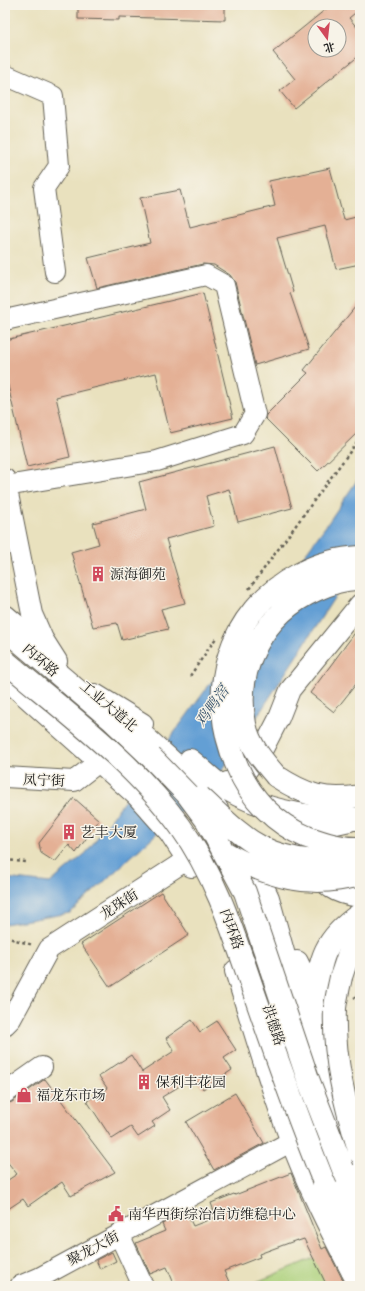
<svg xmlns="http://www.w3.org/2000/svg" width="365" height="1291" viewBox="0 0 365 1291" font-family="'Gentium Book Plus','Noto Serif SC',serif">
  <style>
    .green { fill: #abd079; stroke: #64764a }
    .water { fill: #639fd4; stroke: #405e78 }
    .building { fill: #e4b095; fill-rule: evenodd }
    .lines { fill: none; stroke-linecap: round; stroke-linejoin: round }
    .minor-casing { stroke: #646155; stroke-width: 22 }
    .major-casing { stroke: #646155; stroke-width: 24 }
    .highway-casing { stroke: #646155; stroke-width: 24 }
    .path { stroke: #646155; stroke-width: 2.5; stroke-dasharray: 3 3; stroke-linecap: butt }
    .minor { stroke: #fff; stroke-width: 20 }
    .major { stroke: #fff; stroke-width: 22 }
    .highway { stroke: #fff; stroke-width: 22 }
    .highway-bridge-casing { stroke: #646155; stroke-width: 24; stroke-linecap: butt }
    .highway-bridge { stroke: #fff; stroke-width: 22 }
    .labels { text-anchor: middle; stroke-width: 3; stroke-linejoin: round; paint-order: stroke }
    .poi-label { font-size: 14px; fill: #1c1c1c; stroke: #f7f3e8; text-anchor: start }
    .street-label { font-size: 14px; fill: #1c1c1c; stroke: #f7f3e8 }
    .water-label { font-size: 15px; font-style: italic; fill: #3c576f; stroke: #f7f3e8 }
  </style>
  <rect width="100%" height="100%" fill="#f7f3e8"/>
  <filter id="ink" filterUnits="userSpaceOnUse"><feTurbulence type="fractalNoise" baseFrequency=".025" numOctaves="2"/><feDisplacementMap in="SourceGraphic" scale="8" xChannelSelector="R" yChannelSelector="G"/><feConvolveMatrix kernelMatrix="1 2 1 2 8 2 1 2 1" color-interpolation-filters="sRGB"/></filter>
  <filter id="wash" filterUnits="userSpaceOnUse"><feTurbulence type="fractalNoise" baseFrequency=".012" numOctaves="4" result="noise"/><feDisplacementMap in="SourceGraphic" scale="16" xChannelSelector="R" yChannelSelector="G"/><feGaussianBlur stdDeviation="0.9" result="paint"/><feColorMatrix in="noise" values="0 0 0 0 0 0 0 0 0 0 0 0 0 0 0 0 0 1.4 0 .05"/><feComposite in="paint" operator="in"/></filter>
  <g filter="url(#wash)">
    <rect width="100%" height="100%" fill="#e9e1be"/>
    <path class="green" d="M316 1257 329 1286H247Z"/>
    <path class="water" d="M360 476V558L218 777 70 913 5 924V878L50 883 86 853 328 523Z"/>
    <g id="blocks">
      <path class="building" d="M78 5H225V20L119 17V20L78 19Z
        M331 5H360V9L349 18 360 31V55L294 108 280 91 295 79 273 52ZM315 26H339V50H315Z
        M330 168 344 220 360 216V264L336 269 325 226 277 238 293 292 290 293 309 349 255 365 235 282 230 275 214 265 203 264 97 288 88 258 150 243 140 198 180 190 190 227 275 206 269 181Z
        M203 293 233 418 170 433 156 373 56 397 70 457 27 467 5 373V340Z
        M360 301V430L318 471 265 418 266 415 308 373 304 370Z
        M275 446 292 508 238 522 229 489 206 496 214 526 166 539 185 603 161 609 168 629 122 640 117 623 93 627 71 552 99 544 93 523 146 509 139 482Z
        M360 626V679L334 712 310 693Z
        M74 798 99 820 76 853 69 845 55 862 41 853 39 843Z
        M161 892 189 935 110 987 81 944Z
        M192 1020 200 1032 217 1021 236 1050 224 1058 232 1070 203 1089 194 1077 162 1097 170 1110 152 1122 155 1126 138 1137 131 1127 112 1139 87 1101 107 1088 99 1076 131 1055 142 1072 174 1051 166 1038Z
        M45 1079 115 1172 71 1196 62 1182 28 1206 23 1199 5 1211V1182L17 1174 5 1159V1104L12 1102Z
        M235 1093 264 1143 214 1170 186 1122Z
        M291 1173 322 1249 326 1247 346 1286H327L304 1239 298 1241 297 1240 259 1254 260 1257 224 1271 231 1286H175L167 1267 150 1274 136 1243 165 1231 162 1224 186 1211 193 1226 216 1217 211 1203 234 1194 235 1195Z
        M112 1252 116 1261 100 1269 96 1260Z"/>
    </g>
  </g>
  <g filter="url(#ink)">
    <use href="#blocks" fill-opacity="0" stroke="#646155" stroke-width="1"/>
    <g class="lines">
      <defs>
        <path id="minor" d="M5 75 53 96 59 166 44 188 55 272
          M5 320 206 275 224 285 255 414 243 434 157 461 6 486
          M5 479 32 614 43 639 57 661
          M5 777 74 781 100 761
          M227 782 232 781 245 773 263 749 279 718 290 690 360 604
          M350 821C343 823 333 824 326 827 320 830 309 840 307 847 303 859 321 881 331 888 340 894 350 896 360 897
          M5 1025 11 1019 49 949 188 859
          M5 1093 42 1067
          M119 1234 143 1286
          M20 1286 39 1278 292 1141"/>
        <path id="major" d="M5 616 32 639
          M5 677 137 795 170 832 192 866
          M95 695 142 724
          M126 720 192 780 217 809
          M190 760C199 767 207 775 216 782 257 811 311 819 360 819
          M248 854 268 898 290 977 327 1089 360 1177
          M297 962 315 999 334 1052
          M236 971C257 1037 276 1105 303 1169 319 1209 340 1247 360 1286
          M315 999C320 958 324 939 360 914
          M340 1193 360 1233"/>
        <path id="highway" d="M5 629 111 719 151 757
          M276 776C305 795 325 802 360 796
          M341 977 353 941 360 928
          M343 1169 360 1206
          M323 1180 360 1262"/>
      </defs>
      <use href="#minor" class="minor-casing"/>
      <use href="#major" class="major-casing"/>
      <use href="#highway" class="highway-casing"/>
      <path class="path" d="M249 589 360 438
        M190 676 216 638
        M5 860 26 862
        M5 937 33 945
        M354 998 360 995"/>
      <use href="#minor" class="minor"/>
      <use href="#major" class="major"/>
      <use href="#highway" class="highway"/>
      <defs>
        <path id="highway-bridge" d="M360 557C339 558 318 564 299 574 226 612 205 693 237 766 250 798 275 824 307 837 324 843 342 849 360 848
          M5 661C65 712 133 762 180 826 219 880 237 945 259 1007 279 1065 300 1123 323 1180
          M151 757 187 794 207 821 245 892 308 1079 343 1169
          M276 776C263 761 249 745 245 724 234 668 264 613 316 590 329 584 345 578 360 579
          M200 797C219 814 238 835 261 847 289 861 331 866 360 856
          M224 852C268 877 310 889 360 875
          M341 977C339 987 336 998 335 1008 333 1057 345 1106 360 1153"/>
      </defs>
      <use href="#highway-bridge" class="highway-bridge-casing"/>
      <use href="#highway-bridge" class="highway-bridge"/>
    </g>
  </g>
  <defs>
    <symbol id="building-bare" viewBox="-9 -9 18 18"><path d="M-4-6H4V6H1V3H-1V6H-4ZM-2.5-4.3h1.7v1.8h-1.7ZM.8-4.3h1.7v1.8H.8ZM-2.5-1h1.7V.8h-1.7ZM.8-1h1.7V.8H.8Z" fill="#d1495b" stroke="#f7f3e8" stroke-width="2.5" paint-order="stroke"/></symbol>
    <symbol id="shop-bare" viewBox="-9 -9 18 18"><path d="M-5-2.5h2.3a2.7 3.5 0 0 1 5.4 0H5L5.5 6h-11ZM-1.5-2.5h3a1.5 2.3 0 0 0-3 0Z" fill="#d1495b" stroke="#f7f3e8" stroke-width="2.5" paint-order="stroke"/></symbol>
    <symbol id="civic-bare" viewBox="-9 -9 18 18"><path d="M-.6-6.5H3V-4.5H.6V-3L4-1V1h2V6H-6V1h2V-1L-.6-3ZM-1.2 2.5V6h2.4V2.5Z" fill="#d1495b" stroke="#f7f3e8" stroke-width="2.5" paint-order="stroke"/></symbol>
  </defs>
  <g fill-rule="evenodd">
    <use href="#building-bare" x="87" y="563" width="22" height="22"/>
    <use href="#building-bare" x="58" y="821" width="22" height="22"/>
    <use href="#building-bare" x="133" y="1071" width="22" height="22"/>
    <use href="#shop-bare" x="13" y="1084" width="22" height="22"/>
    <use href="#civic-bare" x="105" y="1203" width="22" height="22"/>
  </g>
  <g class="labels">
    <g class="poi-label">
      <text x="110" y="579">源海御苑</text>
      <text x="81" y="837">艺丰大厦</text>
      <text x="156" y="1087">保利丰花园</text>
      <text x="36" y="1100">福龙东市场</text>
      <text x="128" y="1219">南华西街综治信访维稳中心</text>
    </g>
    <g class="street-label">
      <text transform="translate(41 660) rotate(41)" y="5">内环路</text>
      <text transform="translate(109 706) rotate(40)" y="5">工业大道北</text>
      <text transform="translate(44 780) rotate(2)" y="5">凤宁街</text>
      <text transform="translate(119 904) rotate(-33)" y="5">龙珠街</text>
      <text transform="translate(232 929) rotate(70)" y="5">内环路</text>
      <text transform="translate(274 1025) rotate(72)" y="5">洪德路</text>
      <text transform="translate(93 1248) rotate(-28)" y="5">聚龙大街</text>
    </g>
    <g class="water-label">
      <text transform="translate(212 706) rotate(-54)" y="5">鸡鸭滘</text>
    </g>
  </g>
  <rect width="365" height="1291" fill="none" stroke="#f7f3e8" stroke-width="20"/>
  <g transform="translate(327 38) rotate(165)"><circle r="19" fill="#f7f3e8" stroke="#9f9d96"/>
  <path d="M0-3L7 15L0 10L-7 15Z" fill="#d1495b"/>
  <text y="-6" font-size="11" font-weight="bold" text-anchor="middle" fill="#1c1c1c">北</text>
  </g>
</svg>
